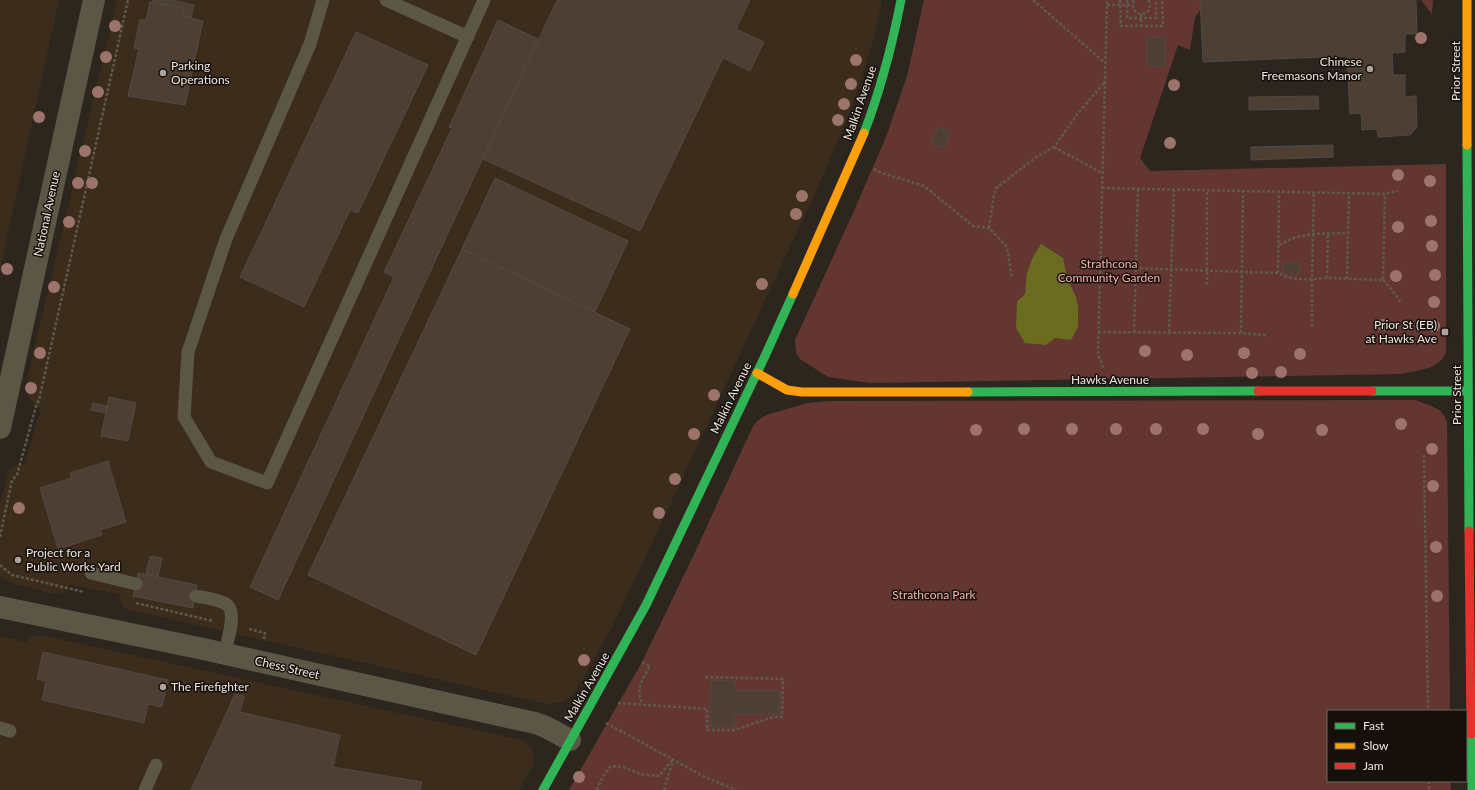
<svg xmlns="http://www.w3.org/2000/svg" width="1475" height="790" viewBox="0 0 1475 790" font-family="Lato,sans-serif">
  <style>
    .built { fill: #3c2c1c }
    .green { fill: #643632 }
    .water { fill: #6a6c1f }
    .building { fill: #4e3f34; stroke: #504a44 }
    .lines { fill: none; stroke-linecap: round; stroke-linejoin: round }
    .path { stroke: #5f594e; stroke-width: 2.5; stroke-dasharray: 3 2; stroke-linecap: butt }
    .lane { stroke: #5c5646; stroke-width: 13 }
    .street { stroke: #5c5646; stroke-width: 22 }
    .fast { stroke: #30b455; stroke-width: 9 }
    .slow { stroke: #ff9f0a; stroke-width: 9 }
    .jam { stroke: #e5322d; stroke-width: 9 }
    .tree { fill: #9c746c }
    .poi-dot { fill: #aba39c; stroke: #16100a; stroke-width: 1.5 }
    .labels { text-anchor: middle; stroke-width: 3; stroke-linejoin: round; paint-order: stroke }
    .poi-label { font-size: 12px; fill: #efe7df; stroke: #16100a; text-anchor: start }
    .street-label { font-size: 12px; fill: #efe7df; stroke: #16100a }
    .park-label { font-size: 12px; fill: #f7b3ab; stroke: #16100a }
  </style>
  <rect width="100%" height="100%" fill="#2c261f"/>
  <path class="built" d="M0 0H59L0 270Z
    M117 0H882L876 30 862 77 844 127 817 189 640 569 612 627 576 691 567 700 557 703 548 704 529 700 130 610 123 606 121 603 119 594 70 585 64 592 55 594 15 584 5 580 0 575V505L8 471 14 466 19 464H25L41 408 36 406 28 396 26 391 27 379Z
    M41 635 518 739 524 741 532 750 534 760 533 765 519 790H0V636L26 642 32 636Z"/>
  <path class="green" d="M924 0H1208L1195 17 1190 50 1178 45 1140 158 1150 171 1446 164V352C1440 370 1417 370 1401 374L870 383 828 377 800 359 796 353 795 340 853 213 886 137 907 76Z
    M1421 0H1433L1432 14Z
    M1416 400C1429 406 1444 407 1447 423L1450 711H1328V781H1450L1451 790H569L642 662 696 550 753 426 757 421 766 415 808 403 829 401Z"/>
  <path class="water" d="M1041 244 1063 258 1067 278 1076 297 1078 307V327L1071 340 1055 338 1046 345 1025 343 1016 328 1017 302 1025 294 1027 273 1032 259Z"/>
  <path class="building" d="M153 0H171L194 5 191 18 182 16 183 8 152 2Z
    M557 0H750L736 29 764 42 750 71 723 58 640 231 483 159Z
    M1200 0H1416L1417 34H1405V52L1392 53 1393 75H1405V97L1416 96 1417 127 1410 135 1378 137 1377 129 1362 130 1361 113 1350 114 1347 56 1203 62Z
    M150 2 183 8 182 16 203 21 185 105 128 96 139 49 134 48 140 20H146Z
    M498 20 538 39 278 600 250 587 394 277 384 272 452 128 449 127Z
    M356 32 428 65 358 213 350 210 304 307 240 277Z
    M1147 37H1165V66H1147Z
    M1318 96 1319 109 1249 110V97Z
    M938 127 950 131 944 148 932 144Z
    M1333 145V157L1251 160V147Z
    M495 178 628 241 595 312 462 249Z
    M462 249 630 329 476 655 308 575Z
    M1283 263H1299L1300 274H1283Z
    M109 397 136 403 128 441 101 436Z
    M93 403 107 406 106 413 91 410Z
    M108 461 126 522 100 530 102 535 58 549 40 488 72 478 70 473Z
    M150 556 162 558 158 577 146 574Z
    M138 573 197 585 193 608 133 596Z
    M43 652 168 680 162 707 148 704 144 723 42 700 46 681 37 679Z
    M711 680 735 681V691H780L779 714H734V727L710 726Z
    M235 694 244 696 240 712 340 735 333 767 422 782 420 790H191Z"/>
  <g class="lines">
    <path class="path" d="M1033 0 1104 62
      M1120 0 1121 26H1163L1162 0
      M1127 0V18H1156V0
      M1134 0C1129 12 1142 19 1150 9L1149 0
      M1107 5H1132
      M1141 14V26
      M1054 147 1102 173
      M874 169 879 172 924 186 973 226 989 228 1007 247 1012 278
      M1102 188 1385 194 1398 191
      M989 228 995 189 1035 158 1054 147 1079 112 1104 83
      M1279 245 1293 238 1313 234 1348 233
      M1100 267 1278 273C1293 282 1310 279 1327 278 1345 278 1364 280 1383 280L1385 194
      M1278 273 1279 192
      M1327 278 1328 234
      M1347 279 1349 193
      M1383 280 1393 291 1401 303
      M1207 285V190
      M1312 327V279L1314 192
      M1098 332 1241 333 1267 335
      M1134 332 1138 189
      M1169 332 1174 190
      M1241 333 1243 191
      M1103 368 1098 354 1107 0
      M1424 455 1428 711
      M0 537 12 480 17 475 36 406 39 400 128 0
      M0 565 12 575 84 592
      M136 603 213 621
      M249 629 265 633 264 639
      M642 662 650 666C643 679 634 689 643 704
      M618 703 707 709V730H734L773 717H782L783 679 705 677
      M606 723 703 776 736 790
      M1429 781V790
      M597 790 603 776 611 766 623 767 640 774 659 776 673 759
      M664 790 673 760"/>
    <path class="lane" d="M323 0 310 44 226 239 188 352 184 417 211 462 267 483 484 0
      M386 0 468 37
      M91 573 136 584
      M196 596C205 598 217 599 226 604 238 612 227 642 224 654
      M0 728 10 731
      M145 790 156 765"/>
    <path class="street" d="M0 428 94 0
      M0 607 208 650 535 723 546 727 570 740"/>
    <path class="fast" d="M864 133C881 89 892 46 901 0
      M1467 145 1469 531
      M1372 391H1468
      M968 392 1258 391
      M1471 734 1472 790
      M543 790 646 605 765 356 793 294"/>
    <path class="slow" d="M1467 0V145
      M793 294 864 133
      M757 373 787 390 802 392H968"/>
    <path class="jam" d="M1258 391H1372
      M1469 531 1471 734"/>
  </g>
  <g class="tree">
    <circle cx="115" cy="26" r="6"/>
    <circle cx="1421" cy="38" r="6"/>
    <circle cx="106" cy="57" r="6"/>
    <circle cx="856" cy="60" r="6"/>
    <circle cx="851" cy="84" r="6"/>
    <circle cx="1174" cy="85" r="6"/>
    <circle cx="98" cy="92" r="6"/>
    <circle cx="844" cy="104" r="6"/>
    <circle cx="39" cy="117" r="6"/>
    <circle cx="838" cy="120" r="6"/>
    <circle cx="1170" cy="143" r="6"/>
    <circle cx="85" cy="151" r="6"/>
    <circle cx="1398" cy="175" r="6"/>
    <circle cx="1430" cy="181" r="6"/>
    <circle cx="78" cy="183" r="6"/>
    <circle cx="92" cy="183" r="6"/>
    <circle cx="802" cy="196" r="6"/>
    <circle cx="796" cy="214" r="6"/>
    <circle cx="1431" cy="221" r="6"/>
    <circle cx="69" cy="222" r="6"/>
    <circle cx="1398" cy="227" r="6"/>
    <circle cx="1432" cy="246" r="6"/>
    <circle cx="7" cy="269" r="6"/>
    <circle cx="1435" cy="275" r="6"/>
    <circle cx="1396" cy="276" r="6"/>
    <circle cx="762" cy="284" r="6"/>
    <circle cx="54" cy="287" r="6"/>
    <circle cx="1434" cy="302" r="6"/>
    <circle cx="1383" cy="325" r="6"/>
    <circle cx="1434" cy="326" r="6"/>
    <circle cx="1145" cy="351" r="6"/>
    <circle cx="40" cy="353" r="6"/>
    <circle cx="1244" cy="353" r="6"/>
    <circle cx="1300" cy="354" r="6"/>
    <circle cx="1187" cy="355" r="6"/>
    <circle cx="1281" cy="372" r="6"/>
    <circle cx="1252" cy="373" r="6"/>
    <circle cx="31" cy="388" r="6"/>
    <circle cx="714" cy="395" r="6"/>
    <circle cx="1401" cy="424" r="6"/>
    <circle cx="1024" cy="429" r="6"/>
    <circle cx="1072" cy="429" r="6"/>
    <circle cx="1116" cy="429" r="6"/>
    <circle cx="1156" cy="429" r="6"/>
    <circle cx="1203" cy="429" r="6"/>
    <circle cx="976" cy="430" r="6"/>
    <circle cx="1322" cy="430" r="6"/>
    <circle cx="694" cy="434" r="6"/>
    <circle cx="1258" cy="434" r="6"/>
    <circle cx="1432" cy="449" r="6"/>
    <circle cx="675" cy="479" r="6"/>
    <circle cx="1433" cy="486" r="6"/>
    <circle cx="19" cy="508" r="6"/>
    <circle cx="659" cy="513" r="6"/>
    <circle cx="1436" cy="547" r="6"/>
    <circle cx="1437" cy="596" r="6"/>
    <circle cx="584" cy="660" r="6"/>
    <circle cx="579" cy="777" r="6"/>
  </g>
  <g class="poi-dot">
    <circle cx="1370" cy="69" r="4"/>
    <circle cx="163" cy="73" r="4"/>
    <rect x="1441" y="328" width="8" height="8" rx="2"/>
    <circle cx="18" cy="560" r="4"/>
    <circle cx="163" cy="687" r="4"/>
  </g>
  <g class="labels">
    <g class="poi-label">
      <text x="1362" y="66" text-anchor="end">Chinese<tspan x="1362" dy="14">Freemasons Manor</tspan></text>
      <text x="171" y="70">Parking<tspan x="171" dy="14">Operations</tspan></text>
      <text x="1437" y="329" text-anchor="end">Prior St (EB)<tspan x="1437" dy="14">at Hawks Ave</tspan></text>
      <text x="26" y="557">Project for a<tspan x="26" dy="14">Public Works Yard</tspan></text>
      <text x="171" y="691">The Firefighter</text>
    </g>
    <g class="street-label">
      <text transform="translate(1456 71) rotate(-90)" y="4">Prior Street</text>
      <text transform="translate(860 103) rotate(-71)" y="4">Malkin Avenue</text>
      <text transform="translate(47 214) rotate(-78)" y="4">National Avenue</text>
      <text x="1110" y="384">Hawks Avenue</text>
      <text transform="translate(1457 395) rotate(-90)" y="4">Prior Street</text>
      <text transform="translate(731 398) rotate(-64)" y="4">Malkin Avenue</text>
      <text transform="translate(287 668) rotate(13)" y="4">Chess Street</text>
      <text transform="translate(587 687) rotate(-60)" y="4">Malkin Avenue</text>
    </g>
    <g class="park-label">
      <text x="1109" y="268">Strathcona<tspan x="1109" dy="14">Community Garden</tspan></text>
      <text x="934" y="599">Strathcona Park</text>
    </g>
  </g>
  <rect x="1327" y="710" width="140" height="72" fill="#16100a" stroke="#6d665f"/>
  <rect x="1335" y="723" width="20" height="6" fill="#30b455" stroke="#6d665f"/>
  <text x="1363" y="730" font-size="12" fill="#efe7df">Fast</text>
  <rect x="1335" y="743" width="20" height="6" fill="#ff9f0a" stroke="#6d665f"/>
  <text x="1363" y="750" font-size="12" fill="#efe7df">Slow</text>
  <rect x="1335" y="763" width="20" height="6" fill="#e5322d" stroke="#6d665f"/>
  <text x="1363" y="770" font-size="12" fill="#efe7df">Jam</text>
</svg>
